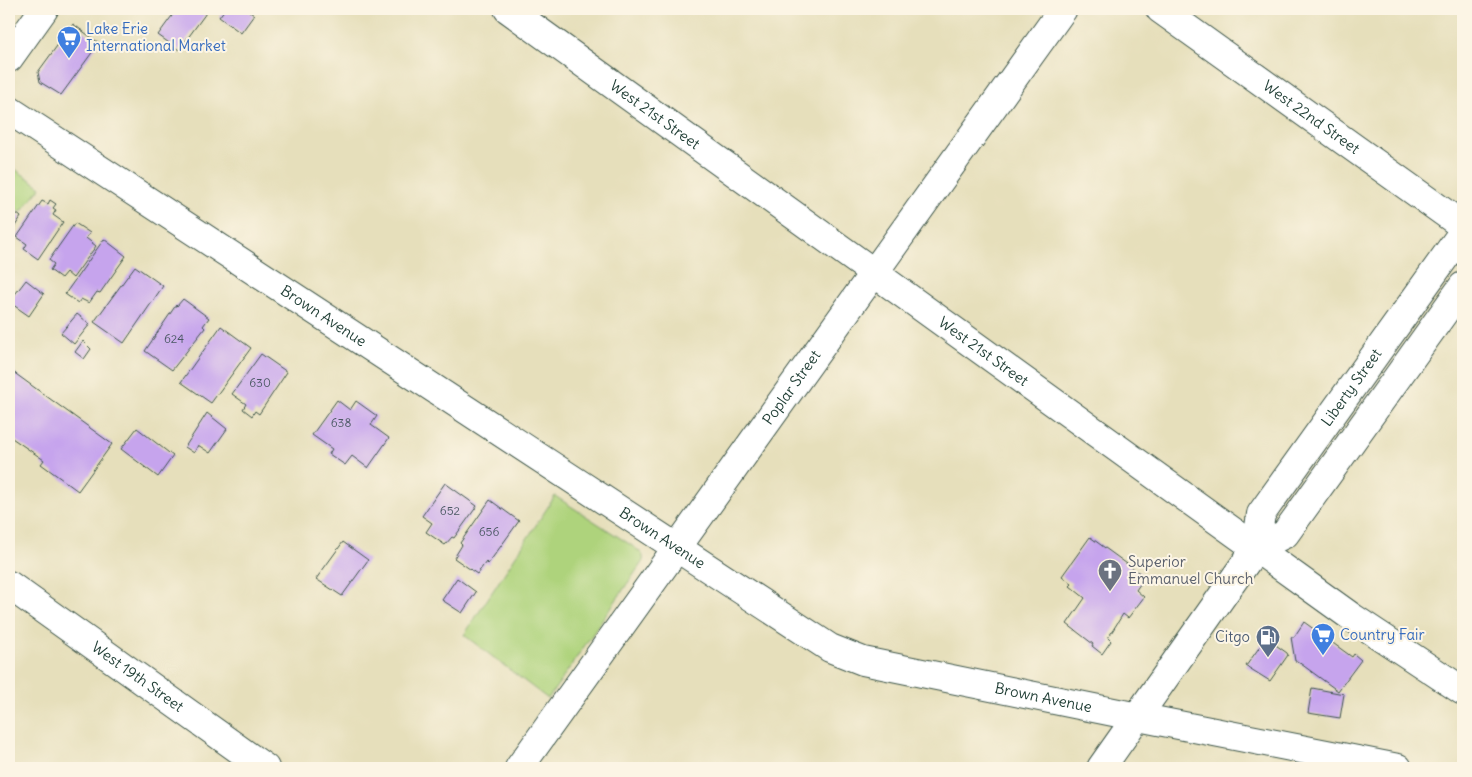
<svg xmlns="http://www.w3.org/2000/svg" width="1472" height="777" viewBox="0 0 1472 777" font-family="Delius,sans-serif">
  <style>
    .green { fill: #aed37c; stroke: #668858 }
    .building { fill: #c6a4ed }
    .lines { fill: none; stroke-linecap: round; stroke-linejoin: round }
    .minor-casing { stroke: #3d5548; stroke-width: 30 }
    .tertiary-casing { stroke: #3d5548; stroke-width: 30 }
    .secondary-casing { stroke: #3d5548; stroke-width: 30 }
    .minor { stroke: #fff; stroke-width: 28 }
    .tertiary { stroke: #fff; stroke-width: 28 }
    .secondary { stroke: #fff; stroke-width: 28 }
    .labels { text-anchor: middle; stroke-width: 4; stroke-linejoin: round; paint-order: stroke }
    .number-label { font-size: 12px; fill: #495762 }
    .shop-label { font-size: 15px; fill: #366cbe; stroke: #fcf5e5; text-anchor: start }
    .street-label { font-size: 15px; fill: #1f3d34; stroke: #fcf5e5 }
    .worship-label { font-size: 15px; fill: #5b616d; stroke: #fcf5e5; text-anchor: start }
    .service-label { font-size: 15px; fill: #4e5e75; stroke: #fcf5e5; text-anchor: end }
  </style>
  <rect width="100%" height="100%" fill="#fcf5e5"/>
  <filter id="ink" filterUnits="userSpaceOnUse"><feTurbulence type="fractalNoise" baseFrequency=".02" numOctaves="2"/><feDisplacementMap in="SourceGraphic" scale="10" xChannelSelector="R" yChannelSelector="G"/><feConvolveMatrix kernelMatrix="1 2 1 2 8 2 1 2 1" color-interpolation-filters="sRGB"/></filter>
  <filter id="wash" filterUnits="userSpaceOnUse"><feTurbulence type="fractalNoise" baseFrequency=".0096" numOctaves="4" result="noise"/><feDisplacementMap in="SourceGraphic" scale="20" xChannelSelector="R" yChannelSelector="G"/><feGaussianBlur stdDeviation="1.12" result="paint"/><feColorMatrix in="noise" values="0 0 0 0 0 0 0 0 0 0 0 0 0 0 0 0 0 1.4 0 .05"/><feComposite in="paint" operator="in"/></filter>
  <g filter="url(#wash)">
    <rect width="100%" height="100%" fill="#e6dfbb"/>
    <path class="green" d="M9 165 41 187 21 212 9 204Z
      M555 496 631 545C637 550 645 553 643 561L548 699 464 635Z"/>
    <g id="blocks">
      <path class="building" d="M177 9H201L206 13 179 50 158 35Z
        M225 9H246L254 15 241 33 219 17Z
        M73 24 99 43 61 95 40 82 38 72Z
        M50 200 56 204 53 208 56 210 53 215 63 222 38 259 24 249 27 244 17 237 42 201 48 204Z
        M11 209 21 217 9 235V210Z
        M75 223 90 233 86 238 96 246 73 278 66 272 61 278 50 270 54 264 49 260Z
        M104 239 126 256 100 293 97 292 89 303 81 299 78 303 65 294Z
        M135 266 163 286 124 343 94 322Z
        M26 280 44 294 29 316 9 302Z
        M183 299 209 318 203 326 205 328 172 370 145 351 176 305 177 306Z
        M77 314 90 324 74 344 61 333Z
        M221 326 251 348 211 403 181 382Z
        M83 341 91 349 84 359 75 352Z
        M261 354 287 372 259 414 255 411 252 416 243 409 246 404 232 394Z
        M9 369 112 444 78 491 41 464 44 460 9 436Z
        M337 400 350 410 356 401 377 416 371 425 389 438 368 468 352 456 345 465 329 454 332 449 312 435Z
        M207 413 227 429 210 453 198 445 194 453 185 447Z
        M137 428 173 456 158 477 121 449Z
        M445 483 477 506 454 538 452 537 445 545 426 532 432 523 422 516Z
        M490 500 519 521 488 564 486 562 477 574 454 558 462 545 460 543Z
        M1090 537 1145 577 1136 590 1144 597 1128 618 1123 614 1108 638 1111 641 1102 654 1092 646 1093 644 1067 624 1085 598 1070 586 1072 584 1062 576Z
        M343 542 368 560 342 596 316 579Z
        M457 578 476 592 462 613 442 600Z
        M1304 622 1352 657 1354 654 1361 660 1338 691 1297 661H1295L1291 637H1294Z
        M1266 638 1287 653 1288 655 1270 681 1246 666Z
        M1312 688 1344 694 1340 718 1308 713Z"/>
    </g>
  </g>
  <g filter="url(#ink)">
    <use href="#blocks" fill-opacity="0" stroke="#3d5548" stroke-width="1"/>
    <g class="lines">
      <defs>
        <g id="minor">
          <path id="s1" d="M1160 9 1463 226"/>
          <path id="s2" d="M9 110 830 648 863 661 1138 717"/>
          <path id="s3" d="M9 585 265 768"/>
          <path id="s4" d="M519 768 1063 9"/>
        </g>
        <g id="tertiary">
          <path id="s5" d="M508 9 1314 590 1353 618 1463 691"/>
          <path d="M9 58 44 9"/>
          <path d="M1138 717 1398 768"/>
        </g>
        <g id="secondary">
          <path id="s6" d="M1256 548 1261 514 1463 232"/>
          <path d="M1101 768 1256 548 1285 534 1463 286"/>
        </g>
      </defs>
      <use href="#minor" class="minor-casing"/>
      <use href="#tertiary" class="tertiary-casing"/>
      <use href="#secondary" class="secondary-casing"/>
      <use href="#minor" class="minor"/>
      <use href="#tertiary" class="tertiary"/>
      <use href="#secondary" class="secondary"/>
    </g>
  </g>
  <defs>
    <symbol id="supermarket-pin" viewBox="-11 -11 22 30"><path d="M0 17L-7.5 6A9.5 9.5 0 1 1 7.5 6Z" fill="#3f7fe0" stroke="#fcf5e5"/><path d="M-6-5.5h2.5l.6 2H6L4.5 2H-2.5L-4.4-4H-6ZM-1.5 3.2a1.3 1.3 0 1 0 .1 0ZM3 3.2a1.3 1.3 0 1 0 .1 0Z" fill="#fff"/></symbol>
    <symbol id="church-pin" viewBox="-11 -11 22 30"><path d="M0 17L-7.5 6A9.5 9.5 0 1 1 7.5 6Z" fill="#6b7280" stroke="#fcf5e5"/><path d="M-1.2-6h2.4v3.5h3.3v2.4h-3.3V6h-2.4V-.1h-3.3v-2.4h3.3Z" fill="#fff"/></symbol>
    <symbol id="fuel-pin" viewBox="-11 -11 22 30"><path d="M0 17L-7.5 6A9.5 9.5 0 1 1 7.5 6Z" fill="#5c6f8a" stroke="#fcf5e5"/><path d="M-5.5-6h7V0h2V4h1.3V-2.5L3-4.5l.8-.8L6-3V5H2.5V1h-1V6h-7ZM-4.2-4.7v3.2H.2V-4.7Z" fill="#fff"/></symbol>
  </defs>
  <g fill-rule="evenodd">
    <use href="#supermarket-pin" x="55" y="24" width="28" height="38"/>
    <use href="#church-pin" x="1096" y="557" width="28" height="38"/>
    <use href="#supermarket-pin" x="1309" y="621" width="28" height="38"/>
    <use href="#fuel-pin" x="1254" y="623" width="28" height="38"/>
  </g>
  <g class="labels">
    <g class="number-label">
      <text x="174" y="343">624</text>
      <text x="260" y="387">630</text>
      <text x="341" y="427">638</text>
      <text x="450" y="515">652</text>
      <text x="489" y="536">656</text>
    </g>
    <g class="shop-label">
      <text x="86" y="34">Lake Erie<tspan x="86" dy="17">International Market</tspan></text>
      <text x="1340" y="640">Country Fair</text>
    </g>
    <g class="street-label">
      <text dy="5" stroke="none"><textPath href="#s5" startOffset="181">West 21st Street</textPath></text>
      <text dy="5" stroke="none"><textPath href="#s1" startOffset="186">West 22nd Street</textPath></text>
      <text dy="5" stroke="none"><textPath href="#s2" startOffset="376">Brown Avenue</textPath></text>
      <text dy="5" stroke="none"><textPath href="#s5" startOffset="586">West 21st Street</textPath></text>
      <text dy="5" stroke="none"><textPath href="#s6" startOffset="190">Liberty Street</textPath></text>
      <text dy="5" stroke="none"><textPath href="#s4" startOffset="468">Poplar Street</textPath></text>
      <text dy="5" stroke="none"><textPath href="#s2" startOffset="781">Brown Avenue</textPath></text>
      <text dy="5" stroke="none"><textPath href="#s3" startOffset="158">West 19th Street</textPath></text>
      <text dy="5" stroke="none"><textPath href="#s2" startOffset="1201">Brown Avenue</textPath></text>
    </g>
    <g class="worship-label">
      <text x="1128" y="567">Superior<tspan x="1128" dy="17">Emmanuel Church</tspan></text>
    </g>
    <g class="service-label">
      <text x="1250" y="642">Citgo</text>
    </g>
  </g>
  <rect width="1472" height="777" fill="none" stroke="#fcf5e5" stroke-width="30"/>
</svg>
